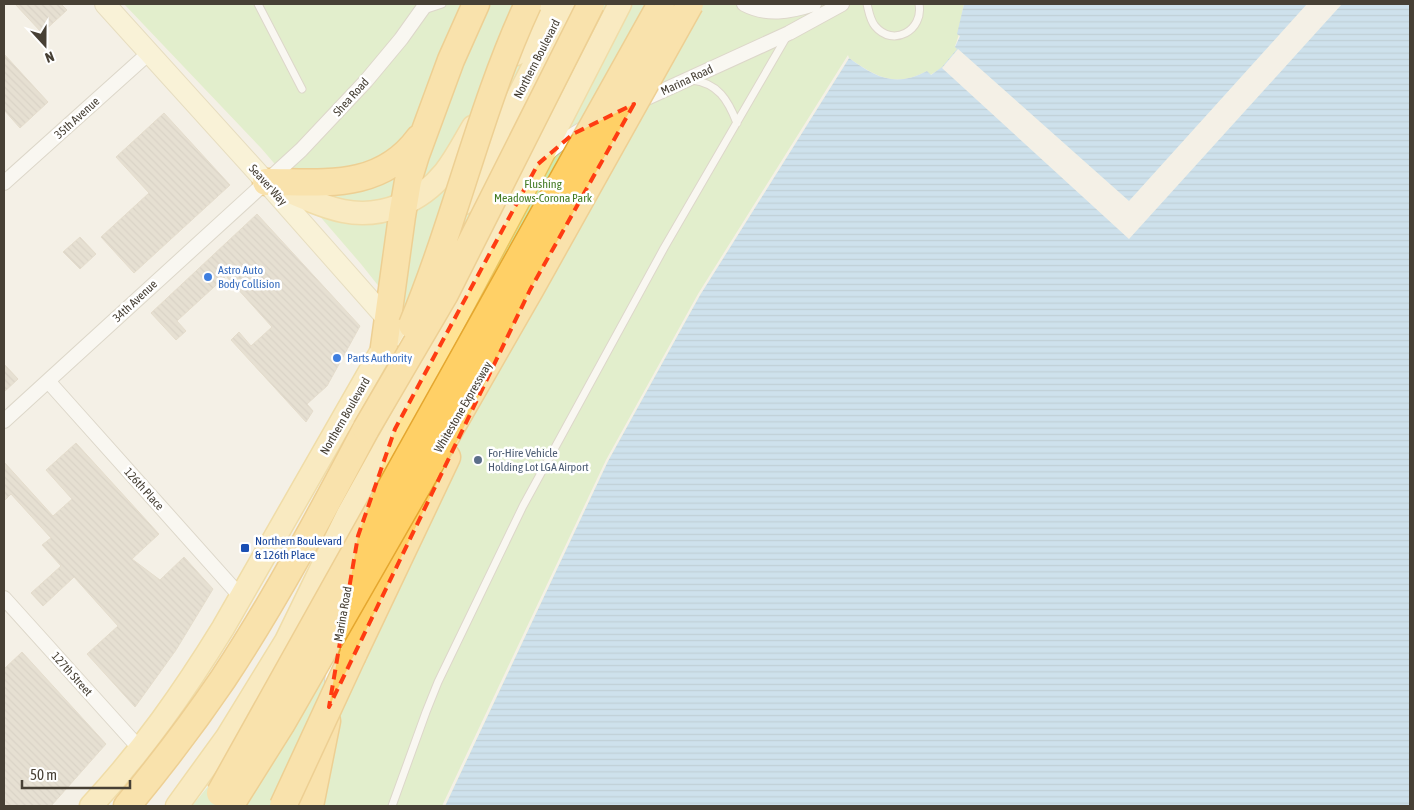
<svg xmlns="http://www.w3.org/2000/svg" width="1414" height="810" viewBox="0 0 1414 810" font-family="'Asap Condensed',sans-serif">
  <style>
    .park { fill: #cdeaad }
    .water { fill: url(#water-rules) }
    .pier { fill: #f4f0e6 }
    .building { fill: url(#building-back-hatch); stroke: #d1c4ae }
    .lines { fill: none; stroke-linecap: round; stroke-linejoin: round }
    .lane-casing { stroke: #c0b8a8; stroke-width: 9 }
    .street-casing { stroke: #c0b8a8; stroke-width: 16 }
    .secondary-casing { stroke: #d6c693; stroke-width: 22 }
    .primary-casing { stroke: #eac45e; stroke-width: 25 }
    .highway-casing { stroke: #e5a72f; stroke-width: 29 }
    .lane { stroke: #fff; stroke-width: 7 }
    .street { stroke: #fff; stroke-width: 14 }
    .secondary { stroke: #fff3c5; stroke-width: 20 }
    .primary { stroke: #ffe394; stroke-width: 22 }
    .highway { stroke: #ffd066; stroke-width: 26 }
    .highway-bridge-casing { stroke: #e5a72f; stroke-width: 29; stroke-linecap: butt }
    .highway-bridge { stroke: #ffd066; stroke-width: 26 }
    .marked { fill: none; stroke: #ff3c12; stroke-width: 4; stroke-dasharray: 10 6; stroke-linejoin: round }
    .shop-dot { fill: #3f7fe0; stroke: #fff; stroke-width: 2 }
    .service-dot { fill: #5c6f8a; stroke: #fff; stroke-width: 2 }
    .transit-dot { fill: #1a4fb4; stroke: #fff; stroke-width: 2 }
    .labels { text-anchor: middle; stroke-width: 5; stroke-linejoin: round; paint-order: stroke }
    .street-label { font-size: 12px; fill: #474035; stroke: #fff }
    .park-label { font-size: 12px; fill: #447c25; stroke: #fff }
    .shop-label { font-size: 12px; fill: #366cbe; stroke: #fff; text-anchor: start }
    .service-label { font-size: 12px; fill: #4e5e75; stroke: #fff; text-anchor: start }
    .transit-label { font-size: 12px; fill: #164399; stroke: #fff; text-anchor: start }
  </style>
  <defs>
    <pattern id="water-rules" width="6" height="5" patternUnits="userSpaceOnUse" patternTransform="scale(1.25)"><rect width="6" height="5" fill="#9fcff4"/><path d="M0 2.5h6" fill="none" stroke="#83a9c6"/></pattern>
    <pattern id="building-back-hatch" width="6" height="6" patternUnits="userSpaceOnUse" patternTransform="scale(1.25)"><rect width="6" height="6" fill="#d6ccbb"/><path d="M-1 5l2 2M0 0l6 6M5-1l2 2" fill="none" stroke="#b9b0a1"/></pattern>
  </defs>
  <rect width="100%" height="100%" fill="#f4f0e6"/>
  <path class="park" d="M124 4H964C960 18 961 33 955 46L958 49 942 68 930 75 927 71C895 88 876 77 849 58L700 295 445 806H192L219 773 442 366 361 264 261 148Z"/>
  <path class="water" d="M964 4H1410V806H445L608 461 700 295 849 58C875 77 895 88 927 71L931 75 942 67 957 49 955 47 960 36 957 34Z"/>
  <path class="pier" d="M1307 4H1342L1129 239 942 68 958 49 1129 201Z
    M848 55 849 58 700 295 608 461 445 806H442L606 460 698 294Z"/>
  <path class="building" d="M15 4H61L67 10 42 33Z
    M4 54 48 102 20 128 4 110Z
    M164 113 230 185 134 273 101 237 149 193 116 157Z
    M257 214 360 326 327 386 307 404 313 411 306 422 231 340 239 332 251 346 272 327 226 276 178 320 177 321 186 331 176 340 151 313Z
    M80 237 96 254 80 269 63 252Z
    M4 364 18 379 4 392Z
    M76 443 159 534 132 559 160 580 184 557 213 589 176 650 135 707 87 654 118 626 74 577 43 606 31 593 61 566 42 545 51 538 11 494 4 501V462L53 516 72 499 46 470Z
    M22 652 106 744 51 806H4V669Z"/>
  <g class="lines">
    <defs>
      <path id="lane" d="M258 4 302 89
        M867 4C869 12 870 20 875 26 893 48 924 30 919 4
        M424 10 442 4
        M692 80C718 83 728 100 737 123
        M392 806 426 712 438 682 523 506 664 248 787 36"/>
      <path id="street" d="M744 4C767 16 789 12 814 4
        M638 102 789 33 842 4
        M549 152 563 141 589 125
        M4 183 150 52
        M48 381 241 597
        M4 421 301 150 366 81 401 39 426 4
        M4 598 141 750
        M332 681 339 638"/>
      <path id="secondary" d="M105 4 266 182 395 328 423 357"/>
      <path id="primary" d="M516 54 547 4
        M271 184C294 193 318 206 343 211 381 219 421 202 445 172 456 158 464 142 473 127
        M464 203 565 4
        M91 806C143 750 183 693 223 628L393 331
        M177 806 227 737 286 641 348 514 434 360 538 164 620 4"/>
      <path id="highway" d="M266 182C323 182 380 191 419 138
        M384 347 402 216 408 181 416 155 451 60 476 4
        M353 655 447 457
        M127 806C161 765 193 723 223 679 276 599 321 514 366 429
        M310 806 327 721"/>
    </defs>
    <use href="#lane" class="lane-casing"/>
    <use href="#street" class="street-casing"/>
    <use href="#secondary" class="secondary-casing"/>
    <use href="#primary" class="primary-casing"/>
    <use href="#highway" class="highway-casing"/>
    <use href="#lane" class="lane"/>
    <use href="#street" class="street"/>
    <use href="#secondary" class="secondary"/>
    <use href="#primary" class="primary"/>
    <use href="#highway" class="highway"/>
    <defs>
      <path id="highway-bridge" d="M412 325C456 220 480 107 528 4
        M366 429 445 294 591 4
        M220 793 661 4
        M230 806 282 723 530 290 690 4
        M283 806 353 655"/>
    </defs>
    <use href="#highway-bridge" class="highway-bridge-casing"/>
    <use href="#highway-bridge" class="highway-bridge"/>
  </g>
  <path d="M0 0H1414V810H0ZM634 104 530 290 329 707 358 536 395 429 538 164 573 134Z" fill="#f4f0e6" fill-opacity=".55" fill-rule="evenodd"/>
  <path class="marked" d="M634 104 530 290 329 707 358 536 395 429 538 164 573 134Z"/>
  <g class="shop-dot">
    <circle cx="208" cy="277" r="5"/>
    <circle cx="337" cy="358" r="5"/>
  </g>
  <circle class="service-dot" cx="478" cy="460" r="5"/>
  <rect class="transit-dot" x="240" y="543" width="10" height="10" rx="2.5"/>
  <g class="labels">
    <g class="street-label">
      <text transform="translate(537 59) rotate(-63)" y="4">Northern Boulevard</text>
      <text transform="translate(687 80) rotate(-25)" y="4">Marina Road</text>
      <text transform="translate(351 97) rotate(-48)" y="4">Shea Road</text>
      <text transform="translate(77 118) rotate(-42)" y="4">35th Avenue</text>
      <text transform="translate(268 185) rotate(48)" y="4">Seaver Way</text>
      <text transform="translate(135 301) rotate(-43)" y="4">34th Avenue</text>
      <text transform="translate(463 407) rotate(-60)" y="4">Whitestone Expressway</text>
      <text transform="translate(345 416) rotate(-60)" y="4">Northern Boulevard</text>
      <text transform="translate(144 489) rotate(48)" y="4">126th Place</text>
      <text transform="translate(343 614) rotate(-80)" y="4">Marina Road</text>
      <text transform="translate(72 674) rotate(48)" y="4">127th Street</text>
    </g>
    <g class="park-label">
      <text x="543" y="188">Flushing<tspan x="543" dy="14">Meadows-Corona Park</tspan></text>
    </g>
    <g class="shop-label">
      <text x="218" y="274">Astro Auto<tspan x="218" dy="14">Body Collision</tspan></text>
      <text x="347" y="362">Parts Authority</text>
    </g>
    <g class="service-label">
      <text x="488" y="457">For-Hire Vehicle<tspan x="488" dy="14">Holding Lot LGA Airport</tspan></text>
    </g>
    <g class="transit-label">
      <text x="255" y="545">Northern Boulevard<tspan x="255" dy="14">&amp; 126th Place</tspan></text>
    </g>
  </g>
  <rect width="1414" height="810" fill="none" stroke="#474035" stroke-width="10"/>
  <g transform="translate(45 45) rotate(159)" stroke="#ffffff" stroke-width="4" paint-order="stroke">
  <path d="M0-4L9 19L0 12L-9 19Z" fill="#474035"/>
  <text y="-8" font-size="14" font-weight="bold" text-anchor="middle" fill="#474035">N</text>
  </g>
  <path d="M22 780v8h108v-8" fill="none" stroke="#474035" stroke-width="2.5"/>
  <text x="30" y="780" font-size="15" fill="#474035" stroke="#ffffff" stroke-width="4" paint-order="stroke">50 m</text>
</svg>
